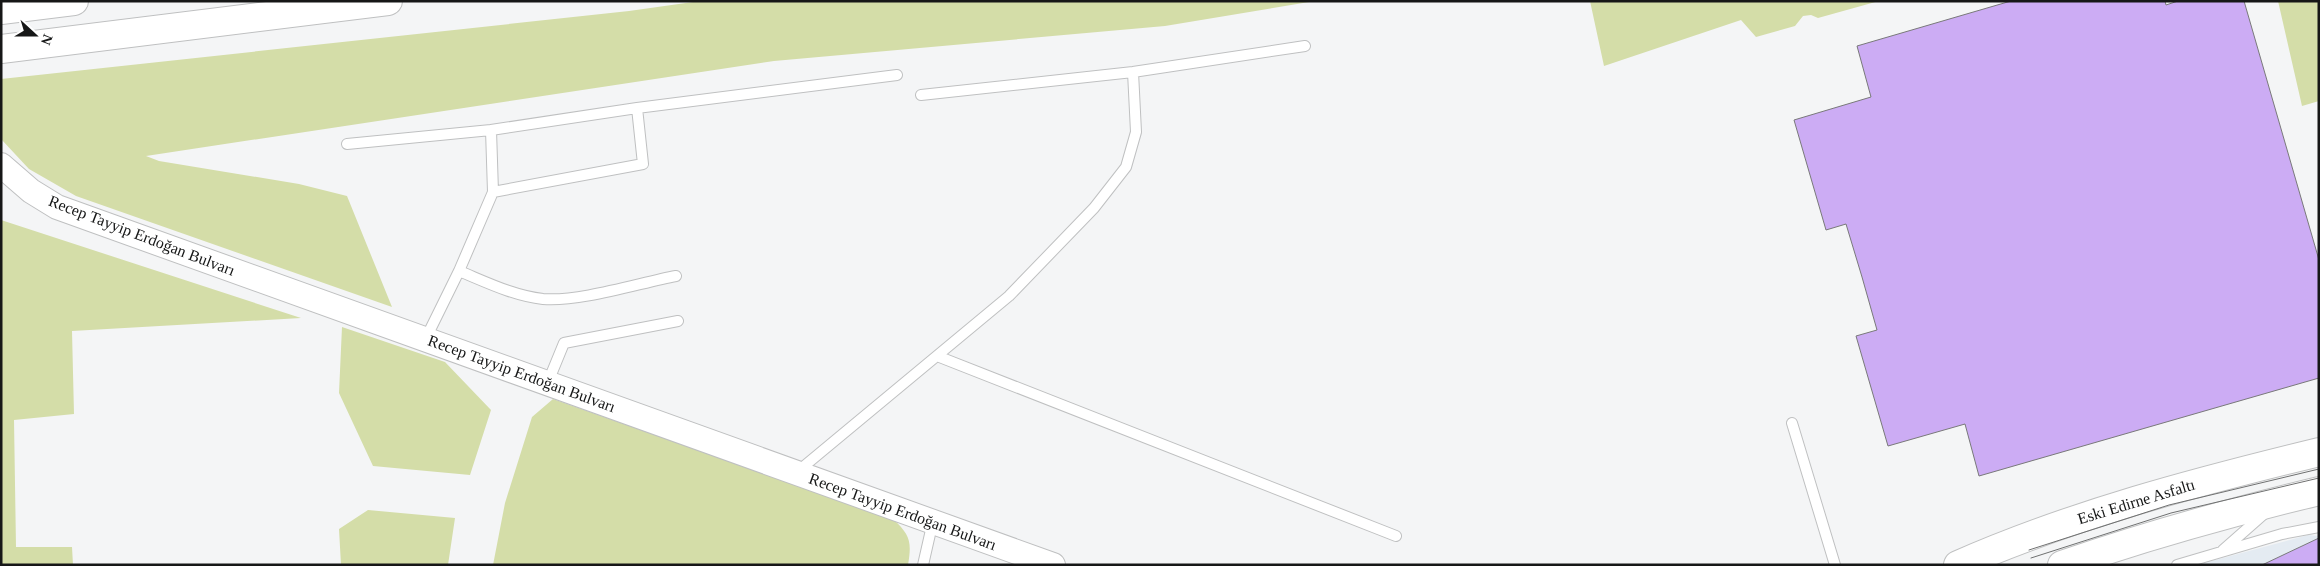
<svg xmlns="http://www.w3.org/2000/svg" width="2320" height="566" viewBox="0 0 2320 566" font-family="Georgia,serif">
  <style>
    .built { fill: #e4ebf2 }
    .green { fill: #d4dda8 }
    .building { fill: #ccacf4; stroke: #79797a }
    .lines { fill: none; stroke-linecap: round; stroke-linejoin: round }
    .service-casing { stroke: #bfc0c1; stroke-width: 12 }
    .tertiary-casing { stroke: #bfc0c1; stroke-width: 26 }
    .primary-casing { stroke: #bfc0c1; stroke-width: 30 }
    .trunk-casing { stroke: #bfc0c1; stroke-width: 30 }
    .service { stroke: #fff; stroke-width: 10 }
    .tertiary { stroke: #fff; stroke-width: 24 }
    .primary { stroke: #fff; stroke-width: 28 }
    .trunk { stroke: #fff; stroke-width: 28 }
    .tram { stroke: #6f7070; stroke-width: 1 }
    .labels { text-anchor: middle; stroke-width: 4; stroke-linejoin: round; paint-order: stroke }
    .street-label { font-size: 16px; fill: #161717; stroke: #fff }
  </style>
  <rect width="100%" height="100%" fill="#f4f5f6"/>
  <path class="built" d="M2308 535 2319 536V565H2197Z"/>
  <path class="green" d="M700 1H1315L1165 26 774 61 146 156 159 161 299 184 347 196 392 307 76 196 29 169 1 139V79L629 11Z
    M1590 1H1879L1818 18 1811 15 1803 16 1795 26 1756 37 1741 20 1604 66Z
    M2278 1H2319V101L2302 106Z
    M1 220 301 318 72 331 74 414 14 420 16 547H72L73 565H2Z
    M342 327 445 362 491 410 470 475 373 466 339 393Z
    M553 399 893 519C910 535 912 541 908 565H493L505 503 532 417Z
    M368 510 455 518 448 565H341L339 529Z"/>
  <path class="building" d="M2011 1H2165L2166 5 2178 1H2244L2319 260V378L1979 476 1965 424 1888 446 1856 336 1877 330 1862 277 1846 224 1826 230 1794 120 1871 97 1857 46Z
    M2319 538V565H2262Z"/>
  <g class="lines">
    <defs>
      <path id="service" d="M921 95 1133 72 1305 46
        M347 144 491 130
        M493 192 643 164 637 108
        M459 271C486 282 514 296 543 299 580 302 639 283 676 276
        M426 338 459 271 493 192 491 130 637 108 897 75
        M937 356 1396 536
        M548 382 564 343 678 321
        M1792 423 1835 565
        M797 472 1009 296 1094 208 1126 167 1136 132 1133 72
        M2223 550 2265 513
        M923 565 933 521
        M2177 565 2282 534 2319 527"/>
      <path id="tertiary" d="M1 165 31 191 57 207 1053 565"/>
      <path id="primary" d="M1958 565C2074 514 2196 482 2319 452
        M2062 565C2146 536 2232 512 2319 491"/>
      <path id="trunk" d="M1 10 74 1
        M1 49 388 1"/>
    </defs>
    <use href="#service" class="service-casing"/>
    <use href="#tertiary" class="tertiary-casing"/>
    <use href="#primary" class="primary-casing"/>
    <use href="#trunk" class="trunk-casing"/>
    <use href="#service" class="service"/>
    <use href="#tertiary" class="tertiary"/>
    <use href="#primary" class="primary"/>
    <use href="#trunk" class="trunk"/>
    <path class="tram" d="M2029 550 2169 505 2319 469
      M2031 558 2171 513 2319 478"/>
  </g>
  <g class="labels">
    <g class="street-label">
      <text transform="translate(142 235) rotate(21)" y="6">Recep Tayyip Erdoğan Bulvarı</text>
      <text transform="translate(522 373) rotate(20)" y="6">Recep Tayyip Erdoğan Bulvarı</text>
      <text transform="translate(2136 501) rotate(-17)" y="6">Eski Edirne Asfaltı</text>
      <text transform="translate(903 511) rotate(20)" y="6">Recep Tayyip Erdoğan Bulvarı</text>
    </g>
  </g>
  <rect width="2320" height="566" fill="none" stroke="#161717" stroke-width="5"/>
  <g transform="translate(35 35) rotate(111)" stroke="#ffffff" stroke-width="4" paint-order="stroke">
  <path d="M0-4L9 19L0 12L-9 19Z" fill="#161717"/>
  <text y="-8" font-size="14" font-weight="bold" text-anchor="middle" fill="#161717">N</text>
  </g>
</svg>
